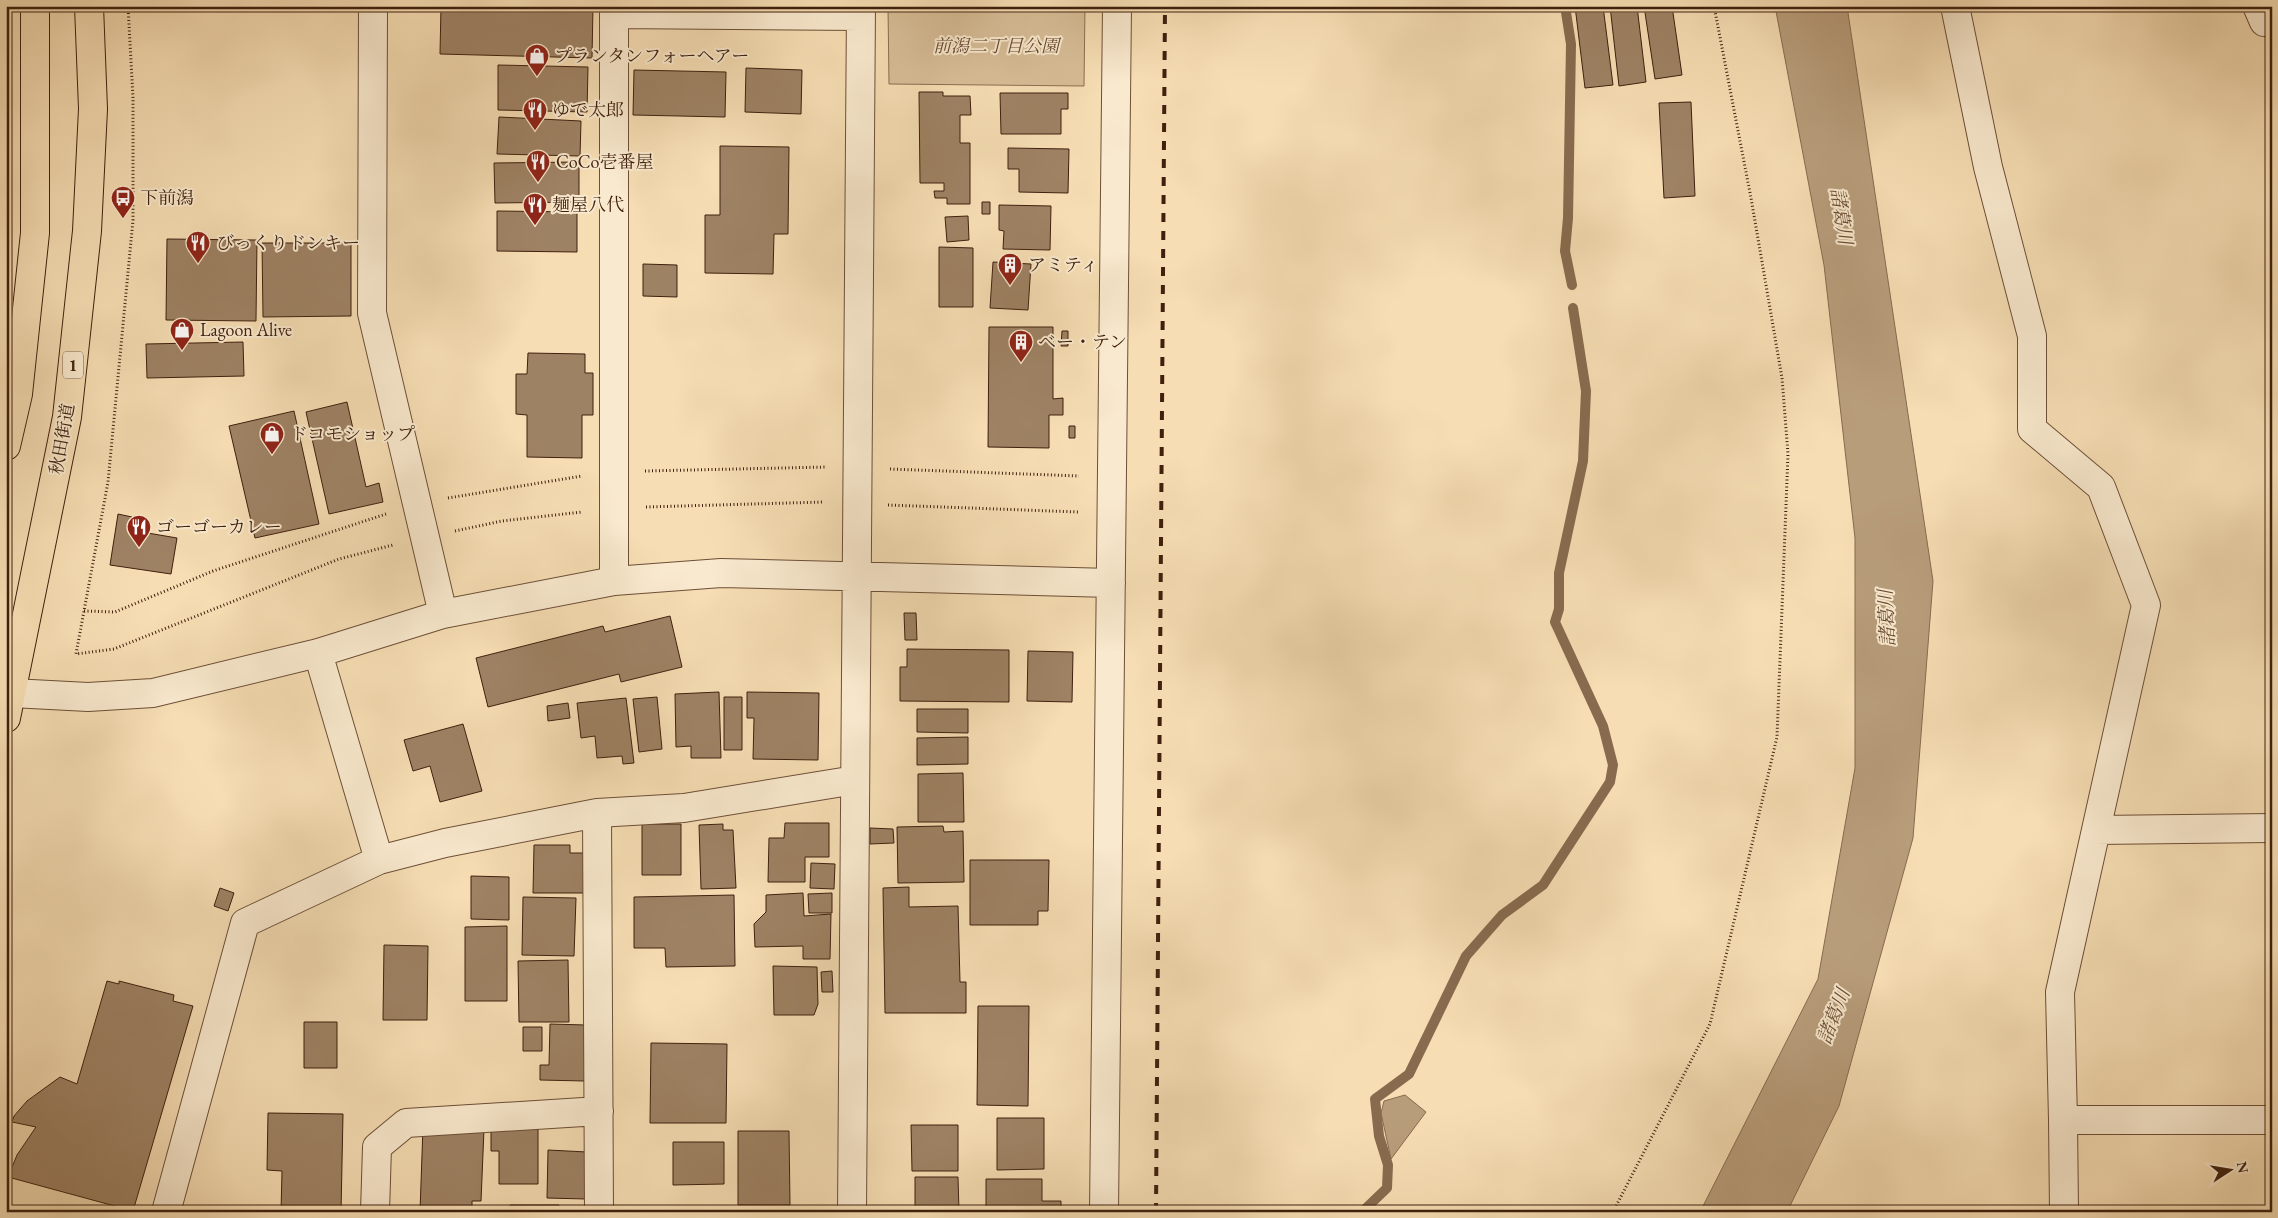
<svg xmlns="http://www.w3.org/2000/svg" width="2278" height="1218" viewBox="0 0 2278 1218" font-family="'EB Garamond','Noto Serif JP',serif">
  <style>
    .green { fill: #d7bd97; stroke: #8b6e52 }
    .water { fill: #b89d7b; stroke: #886b4f }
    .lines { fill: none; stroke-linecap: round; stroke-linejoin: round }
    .stream { stroke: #886b4f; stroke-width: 10 }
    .building { fill: #9e8264; stroke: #3f200e }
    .minor-casing { stroke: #6d4f37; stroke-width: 30 }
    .primary-casing { stroke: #3f200e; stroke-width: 30 }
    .path { stroke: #3f200e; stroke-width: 3; stroke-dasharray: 1 2.5; stroke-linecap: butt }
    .minor { stroke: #f9e9ce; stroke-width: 28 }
    .primary { stroke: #f6ddb3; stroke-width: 28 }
    .rail { stroke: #3f200e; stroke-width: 4; stroke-dasharray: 9 9; stroke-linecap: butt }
    .labels { text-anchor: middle; stroke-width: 4; stroke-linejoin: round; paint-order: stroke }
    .shield { fill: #f9e9ce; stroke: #775c48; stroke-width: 1 }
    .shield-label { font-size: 16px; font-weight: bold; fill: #3f200e }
    .park-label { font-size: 18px; font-style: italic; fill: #654730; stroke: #f9e9ce }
    .poi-label { font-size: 18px; fill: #3f200e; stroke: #f9e9ce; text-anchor: start }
    .street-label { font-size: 18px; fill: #3f200e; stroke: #f9e9ce }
    .water-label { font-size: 19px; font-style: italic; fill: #694c34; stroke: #f9e9ce }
  </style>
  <rect width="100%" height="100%" fill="#f6ddb3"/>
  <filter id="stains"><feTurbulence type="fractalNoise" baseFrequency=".004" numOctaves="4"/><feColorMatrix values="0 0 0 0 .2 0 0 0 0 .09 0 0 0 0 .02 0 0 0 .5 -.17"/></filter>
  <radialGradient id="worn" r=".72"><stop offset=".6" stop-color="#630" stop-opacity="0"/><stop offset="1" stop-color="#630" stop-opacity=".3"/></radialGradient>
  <path class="green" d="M888 6H1085L1084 86 889 84Z"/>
  <path class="water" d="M1775 6H1847L1933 581 1913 838 1839 1106 1787 1212H1700L1818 979 1855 768V538L1824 265Z
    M1405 1095 1426 1112 1391 1159 1381 1113 1384 1101Z"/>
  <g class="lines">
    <path class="stream" d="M1565 6 1571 44 1568 218 1565 251 1572 285
      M1362 1212 1387 1188 1388 1165 1379 1136 1375 1099 1409 1074 1466 956 1502 915 1543 885 1610 782 1613 765 1603 726 1555 622 1559 609V573L1583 461 1586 391 1573 308"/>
  </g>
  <path class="building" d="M441 6H593L592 58 440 54Z
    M1575 6H1603L1613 85 1585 88Z
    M1610 6H1637L1646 82 1619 86Z
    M1644 6H1672L1682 75 1655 79Z
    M498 65 588 67 587 112 498 110Z
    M746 68 802 70 801 114 745 112Z
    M634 70 726 72 725 117 633 115Z
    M919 92H943V96H970L971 115H960V143H970V204H947V198H935L934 191H944V183H920Z
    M1000 93H1068V109H1061V134H1001Z
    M1691 102 1695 196 1664 198 1659 103Z
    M499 117 581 121 580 156 497 154Z
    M720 146 789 147 788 234H774L773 274 705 273V215H720Z
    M1008 148 1069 149 1068 193 1019 192V169H1008Z
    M579 162V202L495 203 494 163Z
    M982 202H990V214H982Z
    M999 205 1051 206 1050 250 1003 249 1004 231 999 230Z
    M497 211 577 212V252L497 251Z
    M968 216 969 240 947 242 945 217Z
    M167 239 257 240 256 321 166 320Z
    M262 243H351V316L263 317Z
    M939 247 973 248V307H939Z
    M993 262 1031 264 1028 310 990 308Z
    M643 264 677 265V297L643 296Z
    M989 327H1053V399L1063 398V415H1049V448L988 447Z
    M1062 331H1068V346H1061Z
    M243 342 244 376 147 378 146 344Z
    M528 353 585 354V373H593V415H582V458L527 457V415L516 414V374H527Z
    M347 402 366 487 379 483 383 502 329 514 306 412Z
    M294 411 319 524 255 538 229 426Z
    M1069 426H1075V438H1069Z
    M118 514 132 517 130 530 177 538 171 574 110 565Z
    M904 613H916L917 640H905Z
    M670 616 682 667 621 682 619 674 488 707 476 658 603 626 605 632Z
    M907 649 1009 650V702L900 701V667H907Z
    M1028 651 1073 652 1072 702 1027 701Z
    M719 692 721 758H691V746L676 747 675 694Z
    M747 692 819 693 818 760 753 759 754 718H747Z
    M657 697 662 749 639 752 633 699Z
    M724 697H742V750H724Z
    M626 698 634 763 623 764 622 756 597 758 595 736 581 738 577 703Z
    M568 703 570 718 548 721 547 706Z
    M917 709H968V733L917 732Z
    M463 724 482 791 440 802 430 766 413 771 404 740Z
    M968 737V764L917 765V738Z
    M963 773 964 822H918V774Z
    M785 823H829V857H805V882H768L769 838H784Z
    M642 824H681V875H642Z
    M723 824V830H733L736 888 701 889 699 825Z
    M943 826 944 832 963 831 964 882 898 883 897 827Z
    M870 828 893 829 894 843 870 844Z
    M534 845H570V853H586V893H533Z
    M970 860H1049L1048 911H1038V925H970Z
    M811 863 835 864 834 889 810 888Z
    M471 876 509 877V920L471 919Z
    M909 887V907L958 906 960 982H966V1013H885L883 888Z
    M220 888 234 893 228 911 214 906Z
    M803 893 804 916 831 914 830 959H803V946L755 947 754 924 766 912V895Z
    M832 893V913H809L808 894Z
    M734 895 735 966 666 967 665 948H634V897Z
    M523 897 576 898 574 956 522 955Z
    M507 926V1001H465V927Z
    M384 945 428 946 427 1020H383Z
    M568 960 569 1022H519L518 961Z
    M773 966 817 967 818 1004 814 1015H774Z
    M832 971 833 992H822L821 972Z
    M107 981 119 984V981L174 995 173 1001 193 1006 133 1211 8 1177 17 1155 36 1127 12 1122 14 1116 27 1101 60 1077 77 1084Z
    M978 1006H1029L1028 1106 977 1105Z
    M304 1022H337V1068H304Z
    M550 1024 586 1025 585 1081 540 1080V1065H549Z
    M523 1027H542V1051H523Z
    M651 1043 727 1044 726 1123H650Z
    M268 1113 343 1114 341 1212H281L282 1171 267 1170Z
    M997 1118H1044V1169L997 1170Z
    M491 1125H538V1184H499V1151H491Z
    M911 1125H958V1171H912Z
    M423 1126 484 1129 481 1201H472V1212H420Z
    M738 1131H789L790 1205H738Z
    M673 1142H724V1184L673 1185Z
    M548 1150 587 1152 586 1199 547 1198Z
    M915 1177H958L959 1212H915Z
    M986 1179H1042V1201H1061V1212H986Z
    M510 1205H559V1212H510Z"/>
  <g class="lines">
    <defs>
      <path id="minor" d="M373 6 372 313 443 614
        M614 6V581
        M1955 6 1988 167 2032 336V429L2101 487 2146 605 2060 992 2063 1120
        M2257 6 2264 22 2272 21
        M614 14 860 16
        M318 653 379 860
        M12 693 88 697 153 693 318 653 443 614 614 581 721 573 1111 583
        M597 813 599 1212
        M2096 830 2272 828
        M166 1212 245 923 379 860 445 843 597 813 684 808 855 780
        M375 1212 377 1147 406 1123 599 1111
        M852 1212 861 6
        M1104 1212 1117 6
        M2064 1212 2063 1120H2272"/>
      <path id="primary" d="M6 446 18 394 35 233V6
        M6 718 67 417 87 231 93 109 89 6"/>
    </defs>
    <use href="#minor" class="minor-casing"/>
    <use href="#primary" class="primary-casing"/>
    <path class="path" d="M128 6 133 98V220L108 482 76 654 114 649 339 559 393 545
      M890 469 1079 476
      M645 471 827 467
      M448 498 582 476
      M888 505 1079 512
      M646 507 824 502
      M455 531 502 521 582 512
      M84 611 115 612 213 571 386 514
      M1613 1212 1710 1024 1777 737 1788 454 1782 378 1751 198 1714 6"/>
    <use href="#minor" class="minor"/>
    <use href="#primary" class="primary"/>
    <path class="rail" d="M1156 1212 1165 6"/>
  </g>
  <defs>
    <symbol id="shop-pin" viewBox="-11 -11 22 30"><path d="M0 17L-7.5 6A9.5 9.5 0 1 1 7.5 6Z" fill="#8f2418" stroke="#f9e9ce"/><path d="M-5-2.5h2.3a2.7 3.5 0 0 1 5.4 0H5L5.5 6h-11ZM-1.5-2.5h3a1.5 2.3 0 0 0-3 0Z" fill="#fff"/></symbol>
    <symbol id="restaurant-pin" viewBox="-11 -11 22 30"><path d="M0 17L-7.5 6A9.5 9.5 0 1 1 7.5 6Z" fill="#8f2418" stroke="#f9e9ce"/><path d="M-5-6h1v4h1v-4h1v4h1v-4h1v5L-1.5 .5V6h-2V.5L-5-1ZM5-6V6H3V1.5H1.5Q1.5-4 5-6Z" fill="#fff"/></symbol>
    <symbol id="bus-pin" viewBox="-11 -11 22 30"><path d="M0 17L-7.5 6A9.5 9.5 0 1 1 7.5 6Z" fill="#8f2418" stroke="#f9e9ce"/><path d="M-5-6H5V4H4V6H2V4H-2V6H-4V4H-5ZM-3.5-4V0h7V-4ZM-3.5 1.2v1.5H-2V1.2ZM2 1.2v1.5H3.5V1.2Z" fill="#fff"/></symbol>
    <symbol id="building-pin" viewBox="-11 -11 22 30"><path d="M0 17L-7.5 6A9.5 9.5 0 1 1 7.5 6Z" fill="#8f2418" stroke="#f9e9ce"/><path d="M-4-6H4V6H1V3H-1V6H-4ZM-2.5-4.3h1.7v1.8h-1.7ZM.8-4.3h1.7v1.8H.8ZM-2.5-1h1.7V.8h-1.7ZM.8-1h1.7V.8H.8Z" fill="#fff"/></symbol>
  </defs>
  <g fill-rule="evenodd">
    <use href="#shop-pin" x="523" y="42" width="28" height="38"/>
    <use href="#restaurant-pin" x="521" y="96" width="28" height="38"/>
    <use href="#restaurant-pin" x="524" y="148" width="28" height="38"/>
    <use href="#bus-pin" x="109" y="184" width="28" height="38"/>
    <use href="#restaurant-pin" x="521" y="191" width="28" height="38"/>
    <use href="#restaurant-pin" x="184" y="229" width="28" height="38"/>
    <use href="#building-pin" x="996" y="251" width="28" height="38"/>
    <use href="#shop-pin" x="168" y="316" width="28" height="38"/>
    <use href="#building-pin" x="1007" y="328" width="28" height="38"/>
    <use href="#shop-pin" x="258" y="420" width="28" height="38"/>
    <use href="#restaurant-pin" x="125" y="513" width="28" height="38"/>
  </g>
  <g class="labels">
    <rect class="shield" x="63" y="351.5" width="20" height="27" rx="4"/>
    <g class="shield-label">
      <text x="73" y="371">1</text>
    </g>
    <g class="park-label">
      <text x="996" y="52">前潟二丁目公園</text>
    </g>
    <g class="poi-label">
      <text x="554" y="62">プランタンフォーヘアー</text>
      <text x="552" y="116">ゆで太郎</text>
      <text x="556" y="168">CoCo壱番屋</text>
      <text x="140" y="204">下前潟</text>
      <text x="552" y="211">麺屋八代</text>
      <text x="216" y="249">びっくりドンキー</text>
      <text x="1028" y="271">アミティ</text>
      <text x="200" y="336">Lagoon Alive</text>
      <text x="1038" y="348">ベー・テン</text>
      <text x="290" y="440">ドコモショップ</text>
      <text x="156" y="533">ゴーゴーカレー</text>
    </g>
    <g class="street-label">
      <text transform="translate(62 439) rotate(-80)" y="6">秋田街道</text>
    </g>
    <g class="water-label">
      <text transform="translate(1842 216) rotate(81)" y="7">諸葛川</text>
      <text transform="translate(1886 618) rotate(-93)" y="7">諸葛川</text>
      <text transform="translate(1833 1016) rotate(-69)" y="7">諸葛川</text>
    </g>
  </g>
  <rect width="2278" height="1218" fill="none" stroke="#f6ddb3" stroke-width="25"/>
  <rect x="8" y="8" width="2263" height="1203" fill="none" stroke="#3f200e" stroke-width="2.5"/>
  <rect x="12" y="12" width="2253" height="1193" fill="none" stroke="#3f200e"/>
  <g transform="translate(2230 1170) rotate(78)" stroke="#f9e9ce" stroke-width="4" paint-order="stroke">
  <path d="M0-4L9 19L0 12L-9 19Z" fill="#3f200e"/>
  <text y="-8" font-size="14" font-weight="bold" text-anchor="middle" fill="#3f200e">N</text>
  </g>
  <rect width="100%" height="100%" filter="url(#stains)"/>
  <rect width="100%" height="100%" fill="url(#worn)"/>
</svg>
